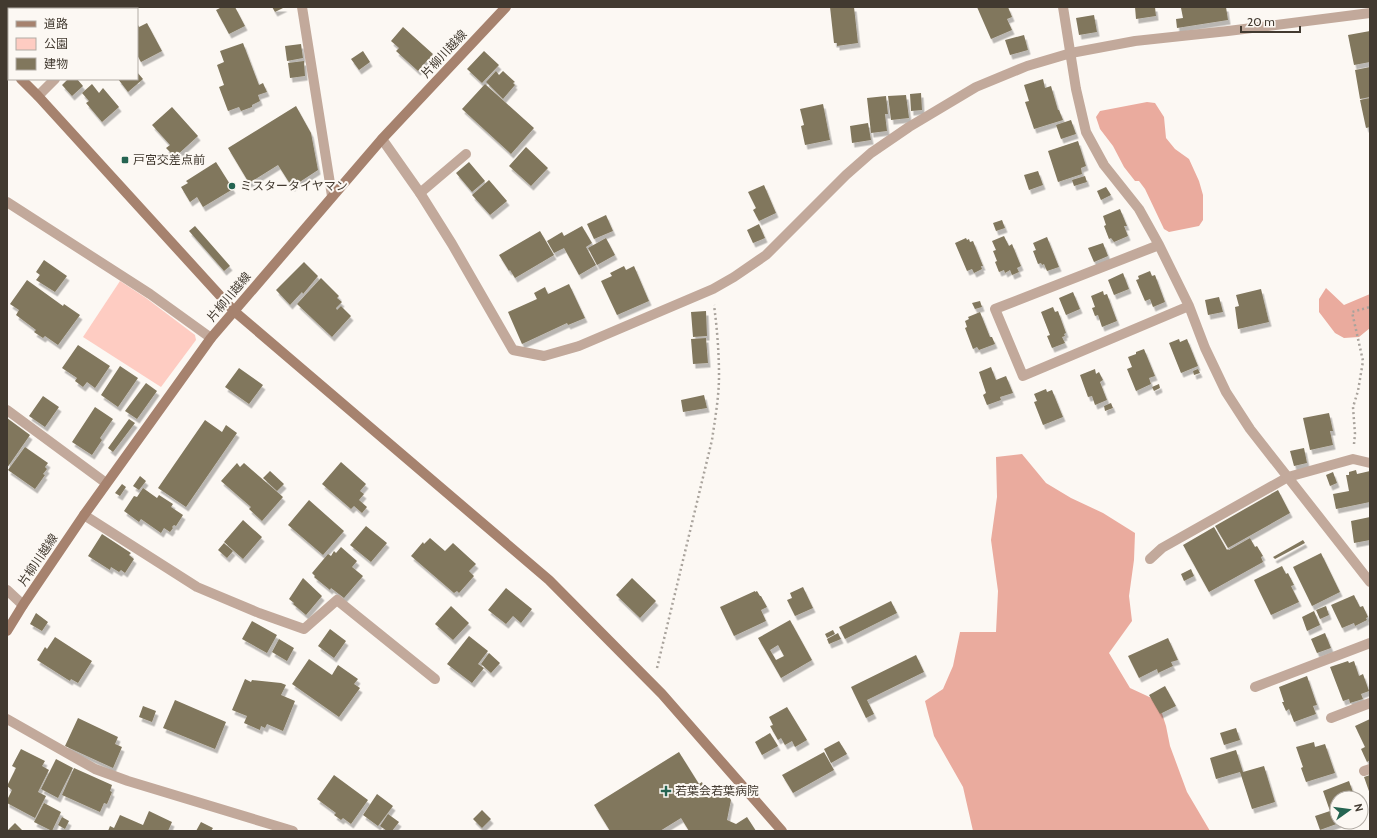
<svg xmlns="http://www.w3.org/2000/svg" width="1377" height="838" viewBox="0 0 1377 838" font-family="Cabin,'Noto Sans JP',sans-serif">
  <style>
    .green { fill: #feccc2 }
    .forest { fill: #eaab9e }
    .building { fill: #81775d; fill-rule: evenodd; filter: url(#shadow) }
    .lines { fill: none; stroke-linecap: round; stroke-linejoin: round }
    .path { stroke: #a9a39c; stroke-width: 2.5; stroke-dasharray: 2 3; stroke-linecap: butt }
    .lane { stroke: #c2a99b; stroke-width: 10 }
    .street { stroke: #c2a99b; stroke-width: 10 }
    .secondary { stroke: #a6826e; stroke-width: 10 }
    .poi-dot { fill: #256451; stroke: #fcf8f3; stroke-width: 1.5 }
    .labels { text-anchor: middle; stroke-width: 4; stroke-linejoin: round; paint-order: stroke }
    .street-label { font-size: 12px; fill: #423a30; stroke: #fcf8f3 }
    .poi-label { font-size: 12px; fill: #423a30; stroke: #fcf8f3; text-anchor: start }
  </style>
  <defs>
    <filter id="shadow"><feDropShadow dx="2.5" dy="4.5" stdDeviation="0" flood-color="#0004"/></filter>
  </defs>
  <rect width="100%" height="100%" fill="#fcf8f3"/>
  <path class="green" d="M120 281 146 298 195 335 196 340 161 387 83 337Z"/>
  <path class="forest" d="M1147 102 1155 103 1164 117 1166 138 1175 149 1189 159 1199 181 1203 195V220L1199 226 1169 232 1164 229 1145 189 1139 181H1135L1124 167 1113 146 1100 129 1096 117 1100 111Z
    M1326 288 1344 305 1370 294V328L1359 337 1344 338 1335 333 1319 312V299Z
    M1022 454 1046 483 1071 498 1103 513 1135 533 1134 560 1129 596 1132 621 1109 653 1130 688 1158 701 1166 726 1170 746 1187 792 1210 831H973L963 787 934 736 925 701 943 689 953 666 960 632H996L998 591 991 540 997 497 996 457Z"/>
  <path class="building" d="M7 7H32L30 9H8Z
    M222 7H235L245 26 229 34 216 10Z
    M272 7H285L275 12Z
    M830 7H854L858 43 837 46V43H834Z
    M977 7H1008L1012 17 1007 19 1012 30 991 39Z
    M1135 7H1155L1156 16 1136 19Z
    M1185 7H1226L1228 20 1177 28 1176 19 1183 18 1181 8Z
    M1094 15 1097 32 1079 35 1076 18Z
    M137 23 139 27 147 23 162 51 141 62 137 55Z
    M403 27 433 54 418 71 396 51 399 48 391 41Z
    M1370 31V62L1354 65 1348 35Z
    M1024 35 1028 50 1010 55 1005 40Z
    M243 43 259 85 263 83 267 92 258 95 260 101 252 105V107L241 111 239 107 228 111 219 87 224 85 217 65 224 62 220 51Z
    M301 44 303 58 287 61 285 46Z
    M363 51 370 62 359 70 351 59Z
    M484 51 499 65 482 83 467 69Z
    M304 61 305 76 290 78 288 63Z
    M1370 67V97L1360 99 1355 70Z
    M496 71 499 75 503 71 515 82 513 83 515 85 503 99 486 82Z
    M137 72 143 79 128 92 118 79H137Z
    M68 79H77L83 86 72 96 62 85Z
    M1043 79 1045 88 1051 86 1058 110H1059L1063 120 1034 129 1025 102 1029 101 1024 85Z
    M92 84 99 93 103 88 119 107 102 122 86 103 89 101 82 93Z
    M485 84 534 128 511 154 462 109Z
    M921 93 922 110 911 111 910 94Z
    M906 95 909 118 891 120 888 96Z
    M886 96 888 114H885L887 131 871 133 867 98Z
    M1370 98V127L1366 128 1360 100Z
    M823 104 830 140 805 145 801 126 804 125 800 109Z
    M296 106 311 133 318 170 292 187 278 165 249 183 228 148Z
    M172 107 198 136 175 157 166 148 170 145 152 125Z
    M1071 120 1076 134 1061 139 1056 125Z
    M868 123 871 140 852 143 850 126Z
    M1078 141 1086 166 1081 168 1082 174 1058 182 1048 151Z
    M526 147 548 168 531 186 509 166Z
    M216 162 233 189 203 207 197 197 190 202 181 187 188 183 186 181Z
    M469 162 485 181 472 192 456 173Z
    M1038 171 1043 185 1029 190 1024 175Z
    M1085 176 1087 182 1074 186 1072 180Z
    M489 180 507 201 490 215 472 195Z
    M764 185 776 213 759 221 753 210 756 208 748 192Z
    M1106 187 1111 195 1101 200 1097 191Z
    M1120 209 1127 226H1124L1128 236 1114 242 1111 238 1109 239 1104 226 1106 225 1103 216Z
    M606 215 613 231 594 239 587 224Z
    M1002 220 1005 228 996 231 993 223Z
    M759 224 765 238 753 243 747 230Z
    M195 226 230 266 224 271 189 231Z
    M582 226 592 243 586 247 596 265 579 275 564 248 554 253 547 241 562 232 564 236Z
    M540 231 554 255 515 278 510 270 509 271 499 255Z
    M1004 236 1009 246 1012 244 1021 266 1017 268 1019 272 1012 275 1010 270 1005 273 1004 270 999 272 995 262 997 261 993 251 996 250 992 241Z
    M1047 237 1059 267 1047 271 1044 264 1042 265 1041 263 1038 264 1033 251 1036 250 1033 243Z
    M606 238 615 255 597 265 588 248Z
    M966 238 967 240 969 239 970 242 973 241 983 266H981L982 269 974 273 972 269 967 271 955 243Z
    M1103 243 1108 256 1094 262 1088 248Z
    M44 260 67 276 55 292 36 280 40 275 36 272Z
    M304 262 318 276 303 294 302 292 290 305 276 290Z
    M624 266 626 270 634 266 649 301 617 315 601 281 612 276 610 273Z
    M1150 271 1152 276 1155 275 1165 302 1153 307 1150 299 1145 301 1136 280 1139 279 1138 276Z
    M1123 273 1129 289 1114 295 1108 280Z
    M321 278 339 296 337 298 342 302 336 308 337 310 341 306 351 316 332 337 297 304Z
    M27 280 63 306 64 304 80 315 58 345 45 336 43 338 34 332 36 330 16 315 19 310 10 304Z
    M569 284 585 318 568 325 567 323 522 344 508 312 537 299 534 293 545 287 548 294Z
    M1261 289 1269 322 1238 329 1235 307 1239 306 1236 295Z
    M1103 291 1104 295 1107 294 1117 321 1102 327 1098 315 1095 316 1092 308 1095 307 1091 296Z
    M1073 292 1080 309 1066 315 1059 298Z
    M1219 297 1223 312 1208 315 1205 300Z
    M980 301 982 307 975 309 972 303Z
    M1053 307 1055 312 1058 311 1066 333 1064 334 1065 336 1062 337 1065 343 1052 348 1047 336 1050 335 1041 312Z
    M706 311 707 336 693 337 691 312Z
    M980 312 990 337H992L995 344 979 350 977 347 973 349 965 328 967 327 965 321 969 319 968 317Z
    M706 338 708 363 693 364 691 339Z
    M1179 339 1180 342 1187 339 1198 366 1181 373 1169 343Z
    M78 345 110 366 95 388 87 382 83 387 75 381 77 378 62 368Z
    M1144 349 1155 376 1149 378 1151 384 1136 391 1127 369 1132 367 1128 357 1136 354V352Z
    M120 366 138 378 118 407 101 395Z
    M991 367 996 380 1006 376 1013 393 1000 397 1001 400 987 405 983 395 986 393 979 372Z
    M239 368 263 385 249 404 225 387Z
    M1095 369 1096 374 1099 372 1103 380 1100 382 1107 400 1095 405 1092 396 1088 397 1080 375Z
    M1198 369 1200 373 1194 375 1193 371Z
    M146 383 157 391 137 419 125 411Z
    M1159 384 1160 388 1154 391 1152 387Z
    M1046 389 1047 392 1052 390 1063 417 1043 425 1034 402 1037 401 1034 394Z
    M704 395 707 408 683 412 681 400Z
    M43 396 59 407 45 427 29 416Z
    M1111 403 1113 408 1105 411 1104 406Z
    M95 407 113 419 100 438 102 440 92 455 72 442Z
    M1329 413 1333 431H1330L1333 445 1310 450 1303 418Z
    M7 418 30 435 7 468Z
    M129 419 135 423 113 452 108 448Z
    M205 420 222 432 226 425 237 433 186 507 158 488Z
    M25 447 48 463 45 467 47 469 43 474 45 475 35 489 8 470Z
    M1304 448 1307 463 1294 466 1290 451Z
    M341 462 366 484 360 491 364 494 359 500 367 507 362 513 354 506 351 509 322 484Z
    M237 463 240 467 244 463 283 497 262 521 249 509 251 507 221 481Z
    M1356 470 1357 474 1370 471V502L1336 509 1333 494 1349 491 1346 475H1349V472Z
    M270 471 284 484 277 491 263 478Z
    M1333 472 1337 483 1330 486 1326 475Z
    M140 476 146 481 139 490 133 486Z
    M122 484 126 487 120 496 115 493Z
    M143 488 157 498 159 495 173 504 171 507 183 515 176 526 174 525 172 527 173 528 170 532 164 528 161 533 141 519 139 522 124 511 134 496 137 497Z
    M1278 490 1290 513 1228 548 1215 526Z
    M309 500 344 531 323 555 288 525Z
    M1370 517V540L1354 543 1351 521Z
    M243 520 262 537 243 559 224 542Z
    M366 526 387 543 371 562 350 545Z
    M1214 527 1227 550 1228 549 1229 550 1250 538 1255 547 1257 546 1263 556 1261 557 1263 562 1209 592 1183 545Z
    M102 534 131 553 129 555 134 559 125 573 121 570 119 572 111 567 110 570 88 556Z
    M430 538 445 551 453 543 476 564 469 571 474 576 459 593 457 591 454 593 411 556 423 542 424 544Z
    M1303 540 1305 543 1275 559 1273 557Z
    M224 543 233 551 227 558 218 550Z
    M341 547 357 561 352 567 363 576 344 598 331 588 330 590 314 577 315 576 312 573 328 554 331 556 334 551 336 553Z
    M1321 553 1340 592 1312 606 1293 567Z
    M1282 566 1286 574 1288 573 1294 585 1291 586 1299 602 1271 615 1254 580Z
    M1191 569 1194 576 1184 581 1181 574Z
    M303 578 322 596 306 615 293 604 294 603 289 599Z
    M632 578 656 601 640 618 616 595Z
    M803 587 813 608 795 616 787 600 792 598 790 593Z
    M506 588 532 609 521 623 513 616 506 624 488 610Z
    M755 591V592L757 591 760 596H761L767 607 761 610 766 621 734 636 720 607Z
    M1354 595 1360 607 1363 606 1368 617 1366 618 1367 620 1355 626 1354 623 1342 628 1331 605Z
    M891 601 897 613 845 639 839 627Z
    M451 606 469 623 453 640 435 624Z
    M1326 606 1329 615 1320 619 1316 610Z
    M1314 611 1320 625 1307 631 1302 617Z
    M36 613 48 622 42 631 30 624Z
    M790 620 812 660 781 678 758 638ZM778 645 784 656 776 660 770 650Z
    M252 621 277 635 267 653 242 639Z
    M330 629 346 641 334 658 318 646Z
    M833 630 835 634 827 638 825 634Z
    M838 633 841 639 829 644 827 639Z
    M1325 633 1331 648 1317 653 1311 639Z
    M469 636 488 651 478 664 484 668 472 683 447 664Z
    M55 637 92 661 78 683 71 679 70 681 37 660 45 647 47 649Z
    M1168 638 1178 660 1171 662 1173 666 1158 673 1157 669 1139 678 1128 656Z
    M279 639 294 648 287 661 272 652Z
    M489 653 500 663 491 673 481 664Z
    M916 655 924 672 867 700 874 714 866 718 851 687Z
    M309 659 332 675 338 665 358 679 354 684 360 688 339 717 292 684Z
    M1348 661 1349 663 1354 661 1359 676 1363 674 1369 691 1361 694 1363 699 1350 703 1349 699 1343 701 1330 667Z
    M1307 676 1317 705 1313 706 1316 714 1294 722 1289 709 1286 711 1282 702H1284L1279 687Z
    M245 679 251 682 252 680 281 683 286 685 281 695 295 701 283 731 267 724 265 728 261 726 260 730 244 723 247 716 232 710Z
    M1165 686 1176 706 1160 714 1149 695Z
    M175 700 226 722 215 749 163 728Z
    M143 706 156 711 152 722 139 717Z
    M787 707 807 740 795 747 792 741 785 745 781 738 778 740 770 726 773 725 769 717Z
    M78 718 118 737 115 744 122 747 113 768 65 746Z
    M1370 719V760L1367 762 1361 749 1365 747 1355 726Z
    M1236 728 1240 740 1224 745 1220 733Z
    M770 733 778 746 762 755 755 742Z
    M839 741 847 754 831 763 824 749Z
    M1314 742 1315 747 1325 744 1335 773 1306 782 1301 768 1303 767 1296 747Z
    M21 749 45 761 42 766 49 770 38 792 46 796 35 818 7 803V800L12 790 7 786 16 768 12 766Z
    M1236 750 1243 772 1264 766 1275 802 1252 809 1240 772 1216 779 1210 758Z
    M679 752 699 784 702 782 704 788 727 794 731 800 727 820 736 824 747 817 756 831H689L681 818 660 831H610L594 805Z
    M824 752 834 770 793 793 782 775Z
    M56 759 73 768 58 798 41 789Z
    M74 768 112 785 110 791 112 792 107 804 104 803 100 812 62 795Z
    M334 775 368 800 351 824 343 818 341 820 334 815 336 813 317 799Z
    M1370 775V794L1364 777Z
    M1349 781 1355 798H1337V822H1342L1320 830 1315 816 1330 811 1323 791Z
    M377 794 393 806 378 826 363 815Z
    M44 803 61 812 52 831 34 822Z
    M482 810 491 819 482 828 473 819Z
    M149 811 172 822 168 831H108L110 826 114 828 120 815 143 825Z
    M388 814 399 822 392 831H387L380 826Z
    M62 817 69 821 65 829 58 825Z
    M201 822 213 828 211 831H196Z
    M15 823 23 831H7Z"/>
  <g class="lines">
    <path class="path" d="M1354 444 1355 434 1353 407 1358 391 1363 361 1352 312 1370 307
      M657 668 712 440C715 419 719 397 719 376 719 352 717 328 714 305"/>
    <path class="lane" d="M420 193 466 154
      M7 410 106 483
      M1150 559 1162 548 1288 477 1353 459 1370 463
      M7 590 23 605
      M1255 687 1370 643
      M1331 718 1370 703
      M1364 771 1370 769"/>
    <path class="street" d="M302 7 332 196
      M1063 7 1076 89 1086 132 1104 165 1139 209 1159 245 1189 306 1205 348 1226 392 1250 429 1370 582
      M127 9 130 7
      M38 96 55 79
      M382 139 420 193 452 244 513 350 544 356 579 346 713 289 734 277 766 255 846 175 871 153 909 127 976 87 1027 66 1071 53 1135 41 1228 31 1370 13
      M7 202 150 294 211 338
      M1159 245 995 309 1023 376 1189 306
      M84 515 197 587 259 613 304 629 337 600 435 679
      M7 719 95 769 128 781 293 831"/>
    <path class="secondary" d="M7 64 9 67
      M21 79 38 96 234 311 549 580 662 694 782 831
      M7 631 23 605 84 515 211 338 382 139 506 7"/>
  </g>
  <g class="poi-dot">
    <rect x="121" y="156" width="8" height="8" rx="2"/>
    <circle cx="232" cy="186" r="4"/>
    <path d="M664 785h4v4h4v4h-4v4h-4v-4h-4v-4h4z"/>
  </g>
  <g class="labels">
    <g class="street-label">
      <text transform="translate(444 54) rotate(-47)" y="4">片柳川越線</text>
      <text transform="translate(229 297) rotate(-50)" y="4">片柳川越線</text>
      <text transform="translate(38 560) rotate(-56)" y="4">片柳川越線</text>
    </g>
    <g class="poi-label">
      <text x="133" y="164">戸宮交差点前</text>
      <text x="240" y="190">ミスタータイヤマン</text>
      <text x="675" y="795">若葉会若葉病院</text>
    </g>
  </g>
  <rect width="1377" height="838" fill="none" stroke="#423a30" stroke-width="16"/>
  <rect x="8" y="8" width="130" height="72" fill="#fcf8f3" stroke="#b2aca5"/>
  <rect x="16" y="21" width="20" height="6" fill="#a6826e" stroke="#b2aca5"/>
  <text x="44" y="28" font-size="12" fill="#423a30">道路</text>
  <rect x="16" y="38" width="20" height="12" fill="#feccc2" stroke="#b2aca5"/>
  <text x="44" y="48" font-size="12" fill="#423a30">公園</text>
  <rect x="16" y="58" width="20" height="12" fill="#81775d" stroke="#b2aca5"/>
  <text x="44" y="68" font-size="12" fill="#423a30">建物</text>
  <g transform="translate(1349 810) rotate(76)"><circle r="19" fill="#fcf8f3" stroke="#b2aca5"/>
  <path d="M0-3L7 15L0 10L-7 15Z" fill="#256451"/>
  <text y="-6" font-size="11" font-weight="bold" text-anchor="middle" fill="#423a30">N</text>
  </g>
  <path d="M1241 26v6h59v-6" fill="none" stroke="#423a30" stroke-width="2"/>
  <text x="1247" y="26" font-size="12" fill="#423a30" stroke="#fcf8f3" stroke-width="3" paint-order="stroke">20 m</text>
</svg>
